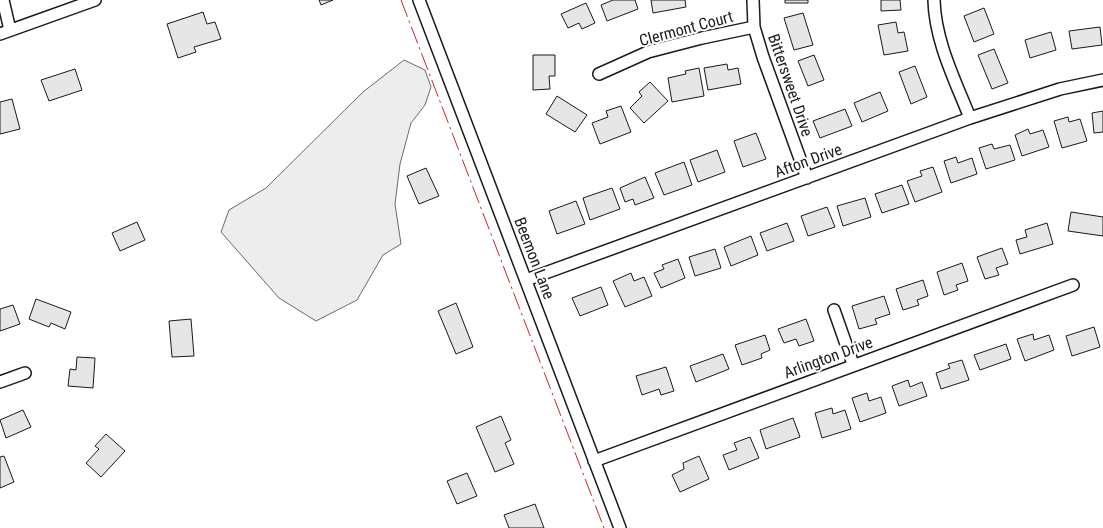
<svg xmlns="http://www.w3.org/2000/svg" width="1103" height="528" viewBox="0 0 1103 528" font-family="'Roboto Condensed',sans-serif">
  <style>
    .built { fill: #ededed; stroke: #6a6a6a }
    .building { fill: #e6e6e6; stroke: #1a1a1a }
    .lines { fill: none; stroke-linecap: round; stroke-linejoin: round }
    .street-casing { stroke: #1a1a1a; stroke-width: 14 }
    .street { stroke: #fff; stroke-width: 11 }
    .power { stroke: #c62828; stroke-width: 1; stroke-dasharray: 18 4 2.5 4; stroke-linecap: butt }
    .labels { text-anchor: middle; stroke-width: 4; stroke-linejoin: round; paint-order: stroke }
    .street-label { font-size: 16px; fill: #1a1a1a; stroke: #fff }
  </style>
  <rect width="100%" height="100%" fill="#fff"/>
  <path class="built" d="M404 60 425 70 431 87 425 105 411 123 400 164 395 204 401 244 383 255 357 300 316 321 279 298 221 232 229 210 266 188 363 92Z"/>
  <path class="building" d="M319 0H333L321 5Z
    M613 0H635L638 9 607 21 601 5Z
    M651 0H685L686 7 653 13Z
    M785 0H808V3H785Z
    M881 0H900L901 10 881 11Z
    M586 3 595 23 582 29 579 23 568 28 561 14Z
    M984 8 994 34 974 42 964 16Z
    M203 12 207 24 215 22 221 39 194 47 196 52 178 58 167 24Z
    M803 13 813 45 794 50 784 18Z
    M896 22 898 33 904 32 908 51 884 55 878 25Z
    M1100 27 1102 45 1072 49 1069 31Z
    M1051 32 1056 50 1030 58 1025 40Z
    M994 49 1008 83 992 89 978 55Z
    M533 55H555V76H549L550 89 533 90Z
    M814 55 824 80 808 86 798 61Z
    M727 64 728 70 738 68 741 84 708 90 704 68Z
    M915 66 927 97 911 104 899 72Z
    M699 68 704 96 672 102 668 78 686 74 685 71Z
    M75 69 82 90 49 101 41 80Z
    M650 82 668 101 644 123 630 108 642 96 639 92Z
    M880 92 888 111 862 122 854 103Z
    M557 96 587 115 575 132 546 114Z
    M12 99 20 129 0 134V102Z
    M621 106 631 132 600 144 592 123 608 117 606 111Z
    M845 109 852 126 820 138 813 121Z
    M1103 111V132L1094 133 1092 113Z
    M1068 117 1069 122 1080 119 1087 141 1062 148 1054 121Z
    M1028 129 1030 134 1043 130 1049 147 1022 156 1015 135Z
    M756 133 766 159 743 167 734 141Z
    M992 144 994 149 1010 145 1015 160 986 169 979 148Z
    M717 150 725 172 698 182 690 160Z
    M956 157 958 163 972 158 977 174 951 183 944 161Z
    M684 162 692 185 664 195 655 173Z
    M933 167 942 192 915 202 907 181 922 176 920 171Z
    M426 168 439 196 419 204 407 176Z
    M645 177 654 198 635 205 633 199 625 202 620 188Z
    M902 185 909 204 882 213 875 194Z
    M612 188 620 209 590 220 583 198Z
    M865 198 871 217 843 226 837 206Z
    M576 201 585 224 557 234 549 211Z
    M827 207 835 227 808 236 801 216Z
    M1071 212 1103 217V236L1068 231Z
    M137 222 145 240 120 251 112 233Z
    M787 223 794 241 767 251 760 233Z
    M1047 223 1053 244 1020 254 1016 240 1027 237 1025 230Z
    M751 236 758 255 731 266 724 247Z
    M1002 248 1008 264 996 268 999 275 985 279 977 257Z
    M715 249 721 268 695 276 689 257Z
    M678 259 685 278 661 288 654 273 664 269 662 265Z
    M962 263 968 281 956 285 958 290 944 295 937 272Z
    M631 273 634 281 644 277 652 296 625 307 613 281Z
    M923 280 928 296 917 300 919 305 903 310 896 289Z
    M601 287 608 305 580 316 572 298Z
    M884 296 890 314 875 319 877 324 859 329 852 306Z
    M36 299 71 312 65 329 51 323 49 327 29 319Z
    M456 303 473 347 456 354 438 311Z
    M13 305 20 324 0 331V309Z
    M191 319 194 356 172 357 169 321Z
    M806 319 814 341 799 346 796 339 784 343 778 329Z
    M1094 327 1100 347 1072 356 1066 336Z
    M1033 334 1034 340 1049 335 1054 350 1025 361 1017 339Z
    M765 335 770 350 761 354 762 358 742 365 735 345Z
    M1006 344 1011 359 980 370 974 355Z
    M723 354 729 369 696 382 690 366Z
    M77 357 95 358 93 388 68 386 70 369 76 370Z
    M962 360 969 380 941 389 936 373 950 368 948 364Z
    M666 367 674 391 661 395 659 389 642 395 636 376Z
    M908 380 910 387 922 382 927 396 899 406 892 386Z
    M867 393 869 401 881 397 886 413 860 422 852 398Z
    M832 408 833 414 845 410 851 429 822 438 815 413Z
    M23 410 31 427 6 438 0 420Z
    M501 416 511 440 505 443 514 464 495 472 476 427Z
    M793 418 800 437 766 449 760 430Z
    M106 434 125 451 101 477 86 463 99 449 95 446Z
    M750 437 759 458 729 470 723 455 737 450 734 443Z
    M4 456 14 482 0 488V457Z
    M699 456 709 479 680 492 672 475 684 469 683 463Z
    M467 473 477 496 457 504 447 481Z
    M535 504 544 528H509L504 515Z"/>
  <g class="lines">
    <defs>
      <path id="street" d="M3 0 10 30
        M419 0 620 528
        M753 0 754 27 763 57 807 178
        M934 0C935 41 955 80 970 118
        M0 34 95 0
        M599 74 648 52 702 38 754 27
        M526 280 970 118 1060 89 1103 80
        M834 310 853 364
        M0 382 25 373
        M594 461 1073 285"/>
    </defs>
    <use href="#street" class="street-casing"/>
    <use href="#street" class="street"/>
    <path class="power" d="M401 0 604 528"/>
  </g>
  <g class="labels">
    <g class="street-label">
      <text transform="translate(686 28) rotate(-15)" y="6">Clermont Court</text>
      <text transform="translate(791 85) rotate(71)" y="6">Bittersweet Drive</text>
      <text transform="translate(808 160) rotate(-20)" y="6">Afton Drive</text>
      <text transform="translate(535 258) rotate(69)" y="6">Beemon Lane</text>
      <text transform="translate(828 357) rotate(-20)" y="6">Arlington Drive</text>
    </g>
  </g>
</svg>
